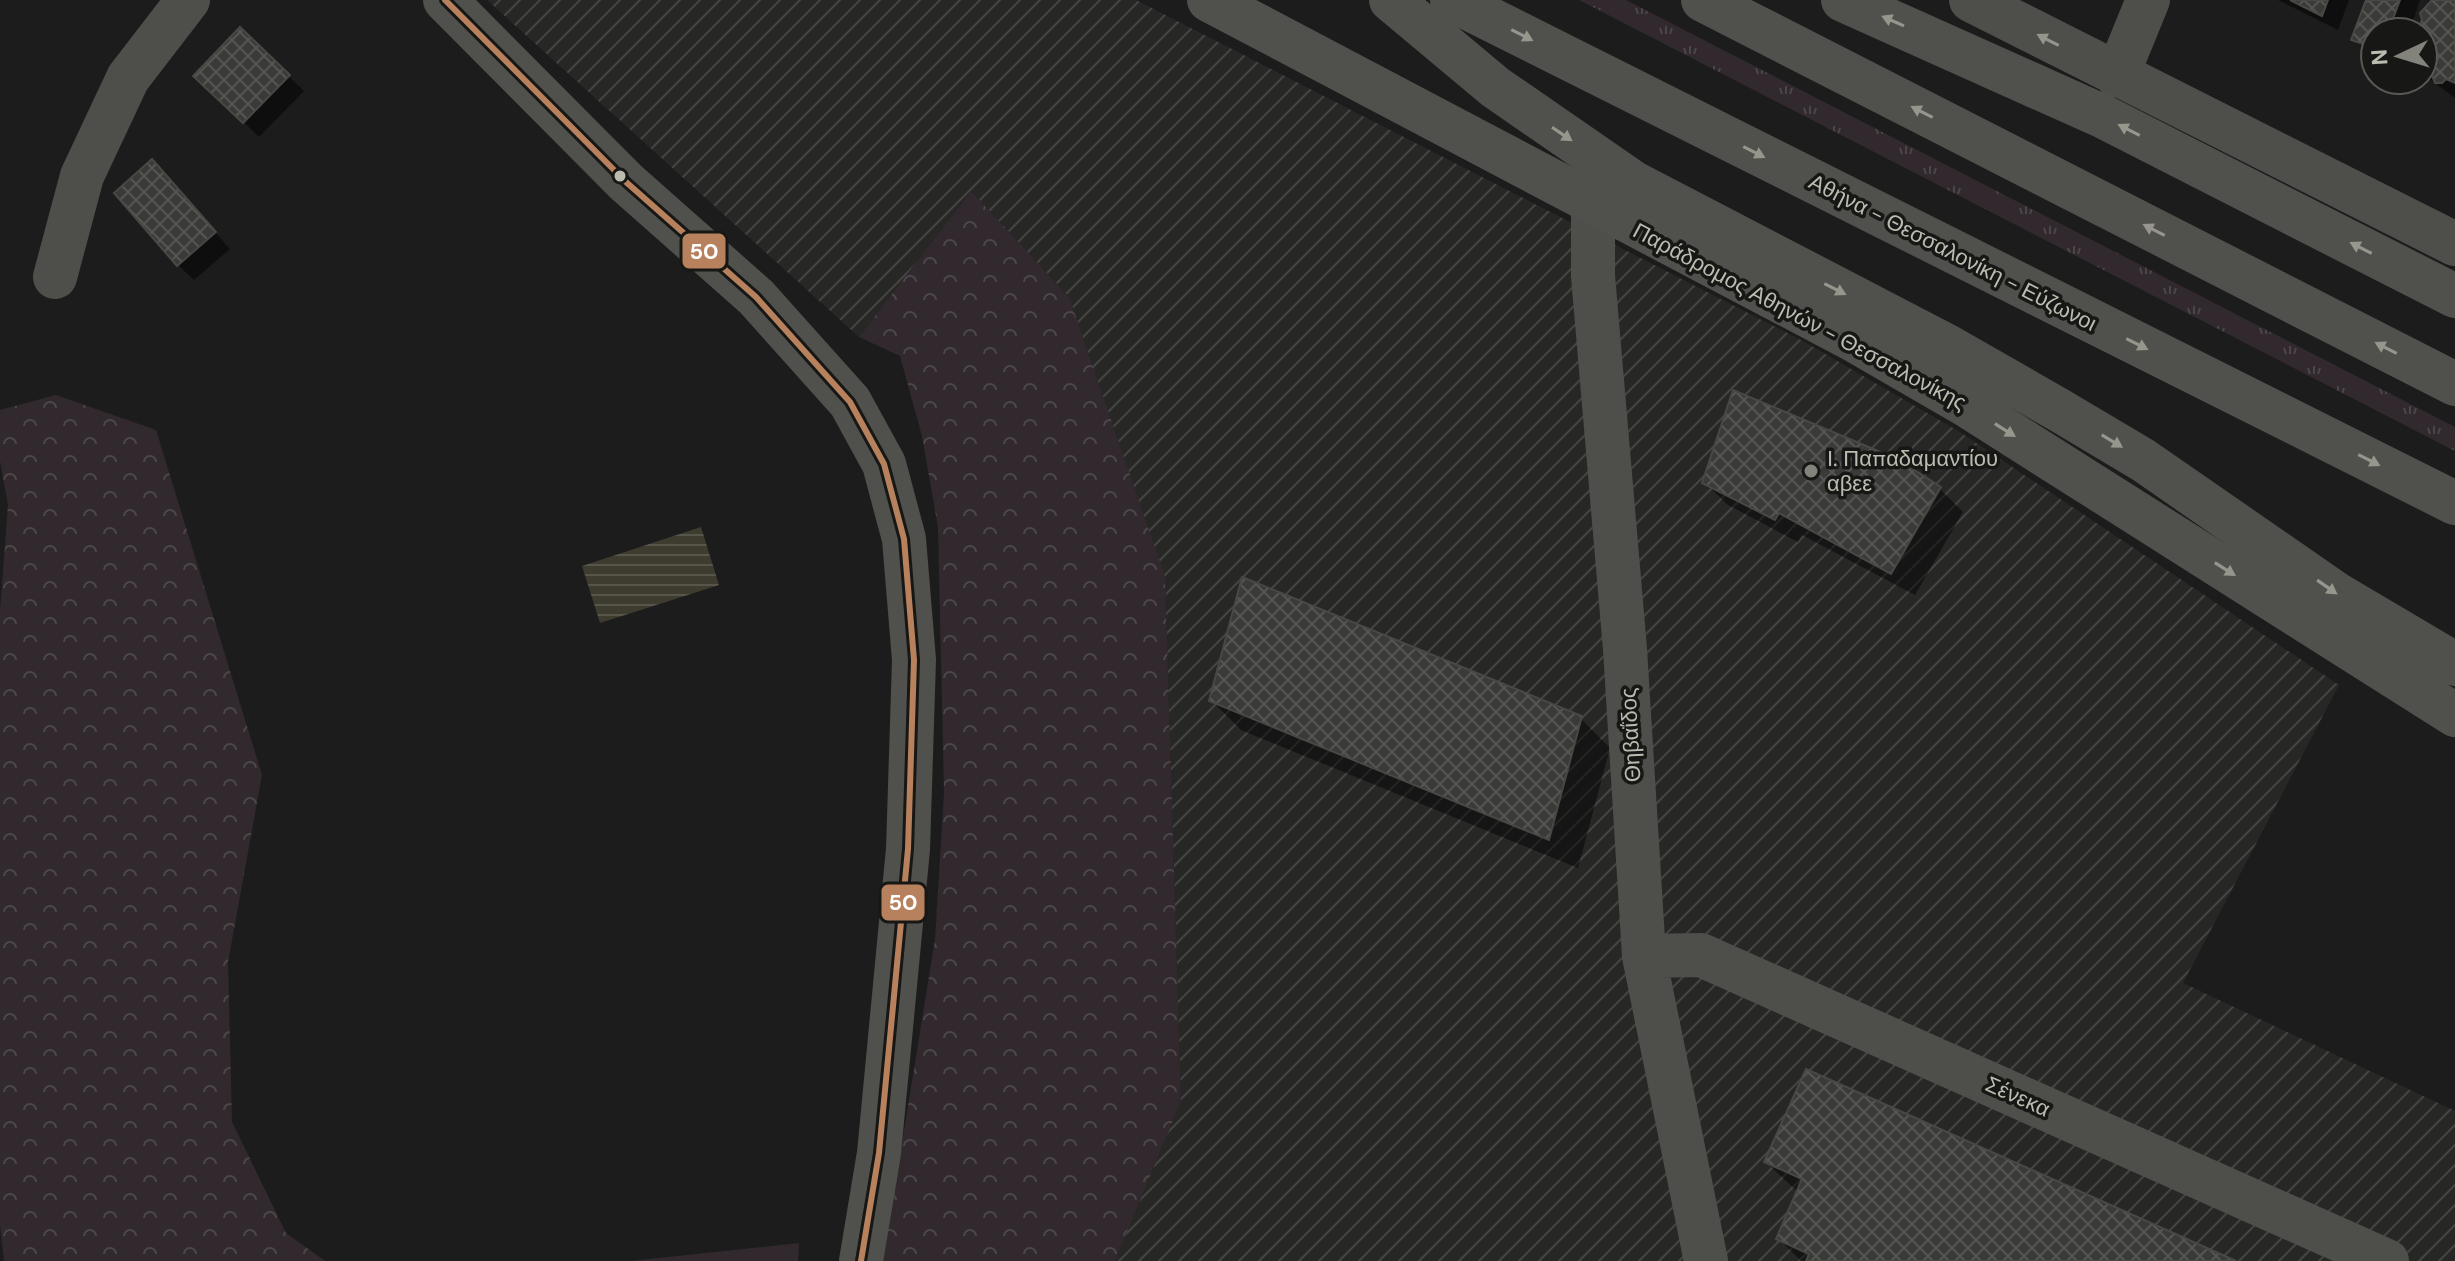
<svg xmlns="http://www.w3.org/2000/svg" width="2455" height="1261" viewBox="0 0 2455 1261" font-family="'DM Sans',sans-serif">
  <style>
    .industrial { fill: url(#industrial-furrows) }
    .grass { fill: url(#grass-tufts) }
    .forest { fill: url(#forest-crowns) }
    .garden { fill: #31292d }
    .water { fill: url(#water-rules) }
    .shadow { fill: #0007 }
    .building { fill: url(#building-cross-hatch); stroke: #484845; stroke-width: 2 }
    .lines { fill: none; stroke-linecap: round; stroke-linejoin: round }
    .minor { stroke: #4e4e4b; stroke-width: 44 }
    .major { stroke: #50514d; stroke-width: 44 }
    .highway { stroke: #50514d; stroke-width: 44 }
    .bus-1-casing { stroke: #171816; stroke-width: 12 }
    .bus-1 { stroke: #b6815c; stroke-width: 6 }
    .oneway { fill: #96968d }
    .oneway2 { fill: #95958c }
    .bus-dot { fill: #bbbbaf; stroke: #171816; stroke-width: 3 }
    .poi-dot { fill: #83837c; stroke: #171816; stroke-width: 3 }
    .labels { text-anchor: middle; stroke-width: 7; stroke-linejoin: round; paint-order: stroke }
    .street-label { font-size: 22px; fill: #bbbbaf; stroke: #171816 }
    .poi-label { font-size: 22px; fill: #bbbbaf; stroke: #171816; text-anchor: start }
    .line-badge { stroke: #171816; stroke-width: 3 }
    .badge-label { font-size: 22px; text-anchor: middle; font-weight: bold; fill: #fff }
  </style>
  <defs>
    <pattern id="industrial-furrows" width="10" height="10" patternUnits="userSpaceOnUse" patternTransform="scale(2)"><rect width="10" height="10" fill="#272826"/><path d="M-1 1l2-2M0 10L10 0M9 11l2-2" fill="none" stroke="#444543"/></pattern>
    <pattern id="grass-tufts" width="24" height="20" patternUnits="userSpaceOnUse" patternTransform="scale(2)"><rect width="24" height="20" fill="#31292d"/><path d="M3 7l-1-3M5 7V3M7 7l1-3M15 17l-1-3M17 17v-4M19 17l1-3" fill="none" stroke="#4d4649"/></pattern>
    <pattern id="forest-crowns" width="20" height="18" patternUnits="userSpaceOnUse" patternTransform="scale(2)"><rect width="20" height="18" fill="#31292d"/><path d="M2 6a3 3 0 1 1 6 0M12 15a3 3 0 1 1 6 0" fill="none" stroke="#4d4649"/></pattern>
    <pattern id="water-rules" width="6" height="5" patternUnits="userSpaceOnUse" patternTransform="scale(2)"><rect width="6" height="5" fill="#3e3b2f"/><path d="M0 2.5h6" fill="none" stroke="#58554b"/></pattern>
    <pattern id="building-cross-hatch" width="8" height="8" patternUnits="userSpaceOnUse" patternTransform="scale(2)"><rect width="8" height="8" fill="#3a3a38"/><path d="M0 0l8 8M0 8l8-8" fill="none" stroke="#555552"/></pattern>
  </defs>
  <rect width="100%" height="100%" fill="#1c1c1c"/>
  <path class="industrial" d="M487 0H1136L1801 340 1960 432 2339 685 2183 983 2455 1111V1261H1115L1181 1101 1165 578 1069 297 971 191 859 337Z"/>
  <path class="grass" d="M1579 0H1626L2455 427V451Z"/>
  <path class="forest" d="M971 191 1069 297 1165 577 1181 1101 1115 1261H883L935 939 944 793 938 527 922 436 900 356 859 337Z
    M56 395 156 430 262 775 228 962 232 1122 286 1233 325 1261H4L0 1224V612L8 505 0 461V410Z"/>
  <path class="garden" d="M799 1243 798 1261H630Z"/>
  <path class="water" d="M701 527 719 585 600 623 582 566Z"/>
  <path class="shadow" d="M2278 0H2349L2338 30Z
    M2364 0H2420L2409 32H2375V57L2354 39 2367 3Z
    M2434 0H2455V98L2423 74V32H2418Z
    M240 29 304 91 259 137 196 76Z
    M168 178 230 249 194 280 178 265Z
    M1896 461 1940 489 1963 512 1915 595 1802 535 1798 542 1728 505 1704 482Z
    M1211 700 1580 718 1610 748 1578 868 1241 730Z
    M1766 1162 2231 1261H1801L1778 1238 1798 1192Z"/>
  <path class="building" d="M2290 0H2328L2322 16Z
    M2366 0H2400L2388 32H2375V48L2351 40Z
    M2432 0H2455V83L2446 79 2442 83H2435L2430 71 2423 68V32H2416L2422 20 2420 13Z
    M240 27 290 75 243 123 193 76Z
    M152 159 216 232 177 266 114 193Z
    M1733 390 1897 459 1941 487 1891 574 1779 513 1775 520 1702 483Z
    M1242 577 1582 716 1549 840 1209 701Z
    M1806 1069 2236 1261H1806L1809 1254 1776 1239 1802 1179 1764 1162Z"/>
  <g class="lines">
    <path class="minor" d="M1971 0 2455 244
      M2117 76 2148 0
      M1593 205V276L1625 649 1644 956 1706 1261
      M55 277 82 176 128 78 188 0
      M1644 956 1701 955 2387 1261"/>
    <path class="major" d="M445 0 626 182 756 297 850 402 884 464 904 539 914 660 908 849 879 1153 861 1261
      M1209 0 1852 339 1966 405 2455 715"/>
    <path class="highway" d="M1391 0 1495 87 1634 183 1949 347 2059 410 2143 460 2338 595 2455 664
      M1452 0 2455 503
      M1703 0 2455 384
      M1843 0 2102 116 2455 296"/>
    <defs>
      <path id="bus-1" d="M445 0 626 182 756 297 850 402 884 464 904 539 914 660 908 849 879 1153 861 1261"/>
    </defs>
    <use href="#bus-1" class="bus-1-casing"/>
    <use href="#bus-1" class="bus-1"/>
  </g>
  <defs><path id="oneway-solid" d="M-6-.8H1V-3.2L6.5 0L1 3.2V.8H-6Z" transform="scale(2)"/></defs>
  <g class="oneway">
    <use href="#oneway-solid" transform="translate(1893 21) rotate(-156)"/>
    <use href="#oneway-solid" transform="translate(1522 35) rotate(27)"/>
    <use href="#oneway-solid" transform="translate(1922 112) rotate(-153)"/>
    <use href="#oneway-solid" transform="translate(2129 130) rotate(-153)"/>
    <use href="#oneway-solid" transform="translate(1562 134) rotate(34)"/>
    <use href="#oneway-solid" transform="translate(1754 152) rotate(27)"/>
    <use href="#oneway-solid" transform="translate(2154 230) rotate(-153)"/>
    <use href="#oneway-solid" transform="translate(2361 248) rotate(-153)"/>
    <use href="#oneway-solid" transform="translate(1835 289) rotate(27)"/>
    <use href="#oneway-solid" transform="translate(2137 344) rotate(27)"/>
    <use href="#oneway-solid" transform="translate(2386 348) rotate(-153)"/>
    <use href="#oneway-solid" transform="translate(2005 430) rotate(32)"/>
    <use href="#oneway-solid" transform="translate(2112 441) rotate(31)"/>
    <use href="#oneway-solid" transform="translate(2369 460) rotate(27)"/>
    <use href="#oneway-solid" transform="translate(2225 569) rotate(32)"/>
    <use href="#oneway-solid" transform="translate(2327 587) rotate(35)"/>
  </g>
  <use class="oneway2" href="#oneway-solid" transform="translate(2048 40) rotate(-153)"/>
  <circle class="bus-dot" cx="620" cy="176" r="7"/>
  <circle class="poi-dot" cx="1811" cy="471" r="8"/>
  <g class="labels">
    <g class="street-label">
      <text transform="translate(1953 252) rotate(27)" y="8">Αθήνα - Θεσσαλονίκη - Εύζωνοι</text>
      <text transform="translate(1800 316) rotate(28)" y="8">Παράδρομος Αθηνών - Θεσσαλονίκης</text>
      <text transform="translate(1630 735) rotate(-93)" y="8">Θηβαΐδος</text>
      <text transform="translate(2018 1096) rotate(24)" y="8">Σένεκα</text>
    </g>
    <g class="poi-label">
      <text x="1827" y="466">Ι. Παπαδαμαντίου<tspan x="1827" dy="25">αβεε</tspan></text>
    </g>
  </g>
  <g class="line-badge">
    <rect x="681" y="232" width="46" height="38" rx="8" fill="#b6815c"/>
    <rect x="880" y="883" width="46" height="39" rx="8" fill="#b6815c"/>
  </g>
  <g class="badge-label">
    <text x="704" y="259">50</text>
    <text x="903" y="910">50</text>
  </g>
  <g transform="translate(2399 56) rotate(266)"><circle r="38" fill="#171816" stroke="#595953" stroke-width="2"/>
  <path d="M0-6L14 30L0 20L-14 30Z" fill="#83837c"/>
  <text y="-12" font-size="22" font-weight="bold" text-anchor="middle" fill="#bbbbaf">N</text>
  </g>
</svg>
